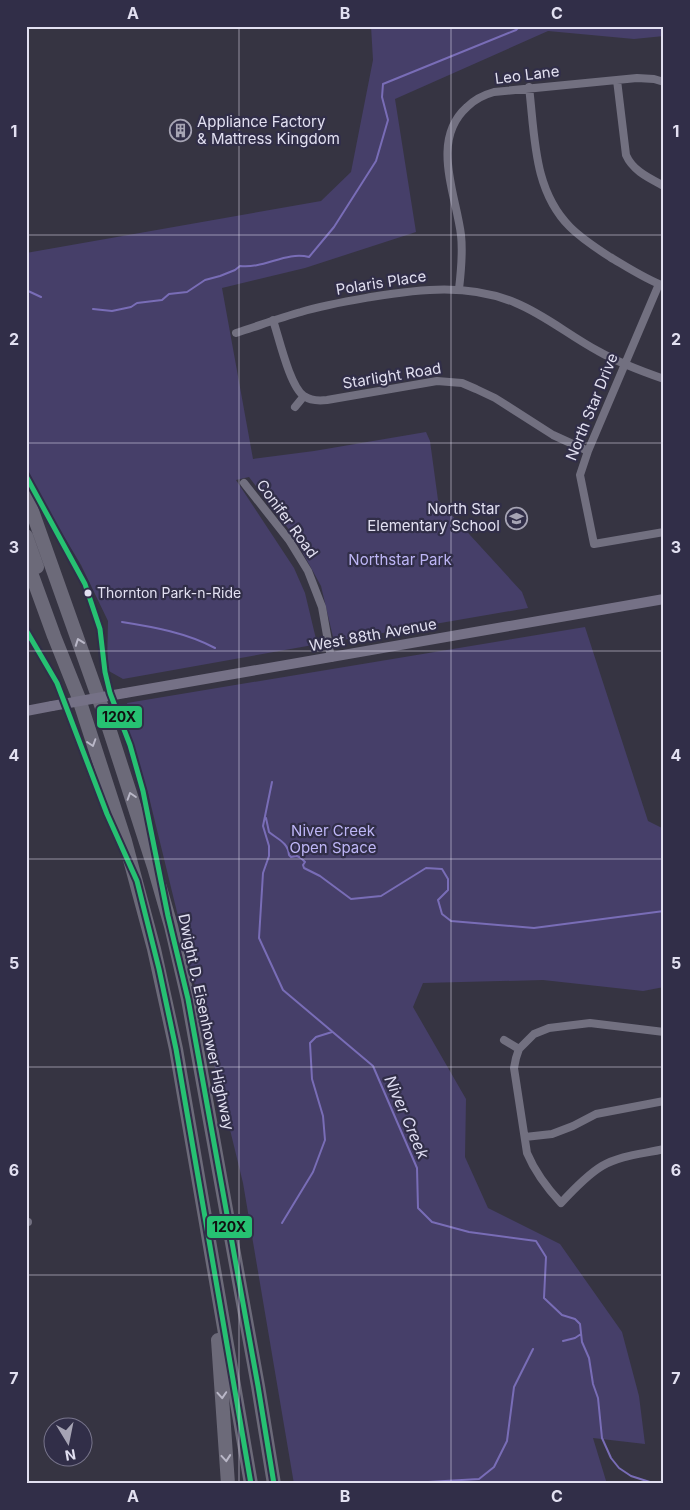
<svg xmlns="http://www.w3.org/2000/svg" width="690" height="1510" viewBox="0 0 690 1510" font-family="Inter,sans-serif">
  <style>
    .green { fill: #463f69 }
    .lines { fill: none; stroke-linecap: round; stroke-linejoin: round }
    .stream { stroke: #796db7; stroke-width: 2 }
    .street { stroke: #727080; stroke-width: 8 }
    .secondary { stroke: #757186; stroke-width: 10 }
    .highway { stroke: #6c6a79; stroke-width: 14 }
    .secondary-bridge { stroke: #757186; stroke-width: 10 }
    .bus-1-casing { stroke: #312e48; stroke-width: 9 }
    .bus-1 { stroke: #26c172; stroke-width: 5 }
    .oneway { stroke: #b9b7c7 }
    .grid { fill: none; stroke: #e2e0f1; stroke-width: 1; stroke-opacity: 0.55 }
    .bus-dot { fill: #e2e0f1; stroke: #312e48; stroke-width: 2 }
    .labels { text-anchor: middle; stroke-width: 4.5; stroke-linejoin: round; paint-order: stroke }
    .bus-label { font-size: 14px; fill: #e2e0f1; stroke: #312e48; text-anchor: start }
    .street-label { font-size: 15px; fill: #e2e0f1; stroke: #312e48 }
    .poi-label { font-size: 15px; fill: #e2e0f1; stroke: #312e48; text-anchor: start }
    .park-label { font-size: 15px; fill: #beb6f6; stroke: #312e48 }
    .water-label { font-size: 16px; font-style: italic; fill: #dddbf1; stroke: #312e48 }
    .line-badge { stroke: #312e48; stroke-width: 2 }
    .pale-badge-label { font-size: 14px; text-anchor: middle; font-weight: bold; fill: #111 }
    .neatline { fill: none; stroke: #e2e0f1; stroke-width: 2 }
    .grid-label { font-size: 16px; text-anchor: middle; font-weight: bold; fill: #e2e0f1 }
  </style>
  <rect width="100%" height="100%" fill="#363442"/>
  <path class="green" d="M371 26H664V36L634 39 548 31 395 99 416 232 305 268 222 288 253 459 314 451 426 432 430 441 438 500 522 592 528 608 342 640 333 637 321 586 293 535 249 477 236 480 294 568 305 593 316 639 313 645 123 679 107 670 108 621 81 565 34 486 26 464V253L321 201 351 172 373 60Z
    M585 627 648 821 664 829V987L643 991 543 980 423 983 413 1007 466 1099 465 1157 488 1208 560 1244 622 1332 639 1396 645 1444 593 1438 607 1484H294L243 1183 148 793 123 718 129 710 127 703Z"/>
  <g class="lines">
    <path class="stream" d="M26 290 41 297
      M93 309 112 311 131 307 137 303 162 300 169 294 187 292 205 280 220 276 235 270 240 266C264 269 286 251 309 257L334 227 376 161 388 120 382 97 383 84 516 30 520 26
      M122 622C154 627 187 633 215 648
      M272 782 263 826 269 846V856L263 873 259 938 283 990 373 1066 417 1168 418 1208 432 1222 469 1232 536 1241 546 1257 544 1298 562 1315 575 1319 580 1324 582 1342 589 1358 593 1384 598 1398 602 1438 611 1458 619 1468 631 1476 656 1484
      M266 818 269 832C277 839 288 842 289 855L291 857 297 856 301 858 305 862 303 865 304 868 320 876 351 899 381 896 426 868 442 869 448 879V890L438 900 442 914 451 921 534 928 664 911
      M282 1223 313 1172 325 1140 323 1116 312 1079 310 1043 316 1037 332 1032
      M563 1341 575 1338 581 1334
      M426 1484 428 1482 479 1479 494 1467 507 1441 514 1387 533 1349"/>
    <path class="street" d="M617 80 626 155C633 171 649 178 664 186
      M529 87C535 136 533 190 570 227 582 239 596 248 610 257 627 267 645 279 664 286
      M659 284 588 451 580 475 594 544 664 532
      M459 289C461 272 463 253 461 235 456 194 430 140 467 107 475 99 483 95 494 92L637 78 654 79 664 82
      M273 320C279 338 290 387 304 396 311 401 319 401 327 400L437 381 462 383 476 389 495 398 553 435 588 451
      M236 333C258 326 279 318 301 312 324 305 348 301 371 297 420 289 469 283 516 303 545 315 570 336 598 351 619 363 641 371 664 379
      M295 407 304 396
      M244 483 289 540 308 571 322 607 331 658
      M664 1032 590 1023 549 1028 534 1034 519 1049 516 1058 514 1068 527 1153C535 1172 547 1188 561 1203 573 1190 587 1175 602 1166 621 1155 643 1154 664 1149
      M504 1040 519 1049
      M525 1137 552 1134 573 1126 596 1114 664 1101
      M26 1222H28"/>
    <path class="secondary" d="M125 693 664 599
      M26 711 52 706"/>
    <path class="highway" d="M26 494 106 719 154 867 171 926 188 999 202 1077 258 1386 274 1484
      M26 536 37 567
      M26 559 54 636 78 696 125 841 154 949 176 1049 251 1484
      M218 1340 228 1484"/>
    <path class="secondary-bridge" d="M52 706 125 693"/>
    <defs>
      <path id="bus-1" d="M26 476 85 584 100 629 105 672 110 693 130 745 143 791 168 916 188 999 258 1386 274 1484
        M26 630 57 683 107 814 137 881 159 969 176 1049 251 1484"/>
    </defs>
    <use href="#bus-1" class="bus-1-casing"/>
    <use href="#bus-1" class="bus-1"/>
  </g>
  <defs><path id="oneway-chevron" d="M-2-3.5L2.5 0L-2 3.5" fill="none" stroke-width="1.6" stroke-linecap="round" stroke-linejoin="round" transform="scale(1.25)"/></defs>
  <g class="oneway">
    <use href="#oneway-chevron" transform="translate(79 642) rotate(-110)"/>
    <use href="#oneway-chevron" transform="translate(92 743) rotate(72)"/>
    <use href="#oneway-chevron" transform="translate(131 796) rotate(-108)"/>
    <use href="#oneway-chevron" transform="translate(222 1395) rotate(86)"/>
    <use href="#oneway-chevron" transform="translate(226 1458) rotate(85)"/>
  </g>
  <path class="grid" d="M239 26V1484M451 26V1484M26 235H664M26 443H664M26 651H664M26 859H664M26 1067H664M26 1275H664"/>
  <defs>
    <symbol id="building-ring" viewBox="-11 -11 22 22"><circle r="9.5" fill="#312e48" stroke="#a6a4b4" stroke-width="1.5"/><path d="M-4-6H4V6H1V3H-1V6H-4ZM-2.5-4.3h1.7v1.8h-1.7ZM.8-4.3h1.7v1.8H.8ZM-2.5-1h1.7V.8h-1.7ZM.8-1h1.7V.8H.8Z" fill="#a6a4b4"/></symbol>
    <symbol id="school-ring" viewBox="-11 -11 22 22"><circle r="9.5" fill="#312e48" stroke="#a6a4b4" stroke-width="1.5"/><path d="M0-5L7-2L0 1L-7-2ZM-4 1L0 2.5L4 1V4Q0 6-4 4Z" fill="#a6a4b4"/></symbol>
  </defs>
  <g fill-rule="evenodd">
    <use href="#building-ring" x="168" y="118" width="25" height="25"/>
    <use href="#school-ring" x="504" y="506" width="25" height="25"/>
  </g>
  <circle class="bus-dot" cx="88" cy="593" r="4.5"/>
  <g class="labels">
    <g class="bus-label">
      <text x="97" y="598">Thornton Park-n-Ride</text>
    </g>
    <g class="street-label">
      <text transform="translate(527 75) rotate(-7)" y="5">Leo Lane</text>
      <text transform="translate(381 283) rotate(-9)" y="5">Polaris Place</text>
      <text transform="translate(392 376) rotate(-9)" y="5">Starlight Road</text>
      <text transform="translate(592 407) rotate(-68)" y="5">North Star Drive</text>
      <text transform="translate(287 519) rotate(54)" y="5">Conifer Road</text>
      <text transform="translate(373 635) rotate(-10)" y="5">West 88th Avenue</text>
      <text transform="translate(206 1022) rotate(78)" y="5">Dwight D. Eisenhower Highway</text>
    </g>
    <g class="poi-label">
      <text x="197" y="127">Appliance Factory<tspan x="197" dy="17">&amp; Mattress Kingdom</tspan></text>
      <text x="500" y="514" text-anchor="end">North Star<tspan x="500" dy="17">Elementary School</tspan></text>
    </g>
    <g class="park-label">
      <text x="400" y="565">Northstar Park</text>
      <text x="333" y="836">Niver Creek<tspan x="333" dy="17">Open Space</tspan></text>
    </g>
    <g class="water-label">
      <text transform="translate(407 1117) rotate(67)" y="6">Niver Creek</text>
    </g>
  </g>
  <g class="line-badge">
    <rect x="96" y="705" width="47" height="24" rx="5" fill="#26c172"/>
    <rect x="206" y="1215" width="47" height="24" rx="5" fill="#26c172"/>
  </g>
  <g class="pale-badge-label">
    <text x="119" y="722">120X</text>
    <text x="229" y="1232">120X</text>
  </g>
  <rect width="690" height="1510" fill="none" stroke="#312e48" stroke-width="55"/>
  <g transform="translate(68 1442) rotate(170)"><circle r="24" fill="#312e48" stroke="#78758c"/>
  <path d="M0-4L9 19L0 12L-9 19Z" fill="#a6a4b4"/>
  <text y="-8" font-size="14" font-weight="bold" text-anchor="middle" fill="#e2e0f1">N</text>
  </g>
  <rect x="28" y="28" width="634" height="1454" class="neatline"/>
  <g class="grid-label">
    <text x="133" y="19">A</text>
    <text x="345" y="19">B</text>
    <text x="557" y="19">C</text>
    <text x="14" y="137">1</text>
    <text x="676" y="137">1</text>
    <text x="14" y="345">2</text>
    <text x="676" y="345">2</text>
    <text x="14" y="553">3</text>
    <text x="676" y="553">3</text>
    <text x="14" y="761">4</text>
    <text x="676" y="761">4</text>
    <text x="14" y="969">5</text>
    <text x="676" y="969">5</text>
    <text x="14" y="1176">6</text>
    <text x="676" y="1176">6</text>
    <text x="14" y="1384">7</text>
    <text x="676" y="1384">7</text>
    <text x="133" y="1502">A</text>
    <text x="345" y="1502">B</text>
    <text x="557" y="1502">C</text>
  </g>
</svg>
